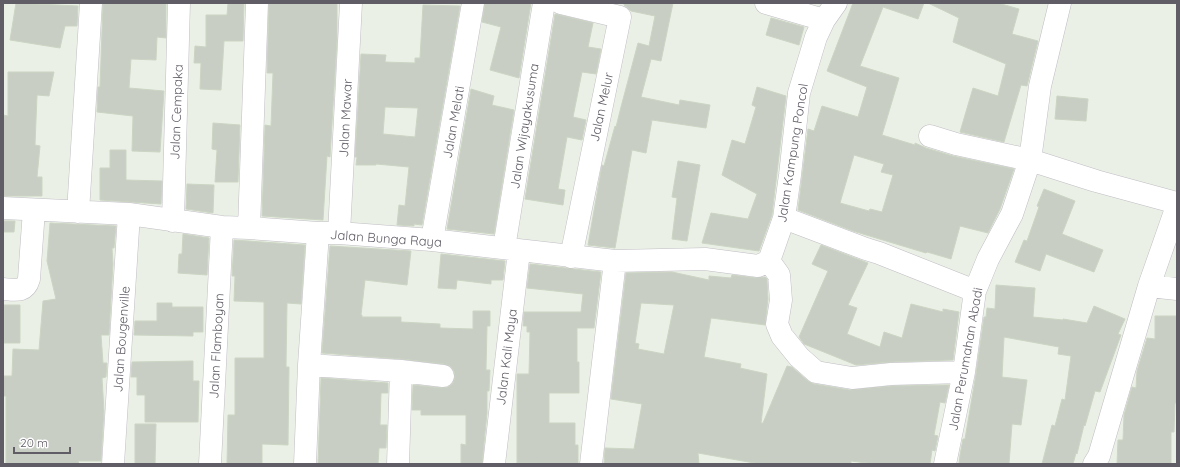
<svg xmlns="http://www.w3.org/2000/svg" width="1180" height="467" viewBox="0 0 1180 467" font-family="Quicksand,sans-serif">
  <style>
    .building { fill: #c8cec4; stroke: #ccd5c4; fill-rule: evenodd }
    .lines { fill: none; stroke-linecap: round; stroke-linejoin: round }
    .minor-casing { stroke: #c0bdc4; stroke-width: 23 }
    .minor { stroke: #fff; stroke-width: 22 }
    .labels { text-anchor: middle; stroke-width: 3.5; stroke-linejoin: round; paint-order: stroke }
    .street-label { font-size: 13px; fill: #615d66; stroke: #fff }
  </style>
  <rect width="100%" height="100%" fill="#eaf0e6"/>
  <path class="building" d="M16 3 78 6 77 26H65L60 48 10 40Z
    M103 3H166V38L157 37 156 60 131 59 129 88 164 91 160 152 132 151 133 116 97 112 98 87H100Z
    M228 3H244L243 41H224L221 90 200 89 201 63H194L195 46 206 47V15H227Z
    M269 3H337V40L330 157 327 156 323 220 262 216 265 125 271 126 273 73H267Z
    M485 3H531L519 78 490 70 501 27 482 22Z
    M624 3H673L661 61 651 59 641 97 679 105 680 100 710 105 706 128 652 120 646 153 632 150 615 248 588 245 602 165 604 166 615 126 616 127 621 107 638 43 649 46 655 16 631 11 628 8 624 5Z
    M853 3H924L918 19 883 7 860 66 899 78 882 135 915 145V143L926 148 953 156 1014 169 1000 209 988 233 960 226 951 259 927 252 926 253 853 231 798 210 808 129 814 131 822 106 858 117 867 87 827 71ZM854 155 884 164 881 172 893 175 882 212 870 209 869 211 840 203Z
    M928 3H998L1019 9 1012 34 1038 41 1027 86 1021 85 1004 142 960 132 973 88 998 96 1006 64 953 42 959 18Z
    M423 5 460 6 422 225 414 224V226L397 225 399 205 405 206 409 167 376 164V165H356L357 157H355L361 54 386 55 385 62 415 63V58H420ZM385 107 418 108 415 137 383 134Z
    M555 14 593 23 588 47 601 49 596 74 582 72 573 117 586 120 582 140 567 137 558 189 565 190 563 205 525 199Z
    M771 18 804 27 799 45 766 35Z
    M8 72H54L49 96 37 95 35 145 40 146 37 177H42V196H3V115L8 116Z
    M757 87 786 96 772 215 759 251 702 243 711 213 748 219 757 194 722 175 732 140 745 144 756 107 752 105Z
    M471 89 494 96 492 105 514 110 494 234 447 229Z
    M1057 96 1088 99 1086 121 1055 119Z
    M213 123 240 125 238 182H215L217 150 212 149Z
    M110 150H126V180L162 181 161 204 100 200V168H110Z
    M678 161 700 165 687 241 672 239 677 198 672 197Z
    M187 184 214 185 213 213 186 209Z
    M1044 189 1075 201 1062 234 1103 250 1094 272 1046 254 1040 271 1015 262 1024 240 1027 241 1039 207 1037 206Z
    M3 221H15L14 232H3Z
    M50 223 116 226 114 248H112L113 264 109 335H101L103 363H107L106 377 102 378 104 411 101 461H78L79 464H6V396H3V376H12L13 349 39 350 43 301 56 299 47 261Z
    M183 234 209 238 207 275 178 273 179 254H182Z
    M234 240 305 245 301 304 287 303 286 367H289L288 445 262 444V464H227L228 415H235V358H264V302L234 301 235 276H232Z
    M821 245 868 263 848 305 857 308 847 334 880 347 884 332 902 338 911 304 943 312V309L959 312 953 360 891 362 856 365 804 344 799 337 828 271 812 264Z
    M330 246 411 251 407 285 365 280 361 315H362V317H401V322L440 324V328L473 329V311H490V326H487L486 370H490L489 391H487V413L482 464H461V444L466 445V415H421V410H412L413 385 442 388 448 387 453 383 455 377 454 371 450 366 444 364 402 359 322 353Z
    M441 254 505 261 503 280H491V284L457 280 456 289 438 288Z
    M530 264 601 272 594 328H577V362H579V393H549V423H575V445H578V464L517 463V374H529L530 332H527V326H523L524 312H581L583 294 527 288Z
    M672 272 709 280V276L731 278 732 275 756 278 765 277 767 279 768 299 765 325 711 318 704 357 741 364 740 368 767 374 761 423H763L787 366 792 367 808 381 814 384 850 390 892 386 949 385 945 403 940 402 934 435 938 436 935 451 932 450 930 464H874L851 461V464H760L698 453 699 464H604L605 448 634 449 642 404 611 399 626 273ZM641 303 674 305 664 354 638 349 639 344 635 343Z
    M996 285 1035 288 1033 317 1063 320V319L1087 323 1094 306 1125 319 1118 334 1121 335 1100 392 1095 391 1085 426 1084 425 1077 454 1076 453 1073 464H1042L1052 425 1055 426 1062 399 1065 400 1071 356 1058 354 1059 347 1004 337 1002 377 1027 380 1021 425 1012 424 1009 464H959L960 455 963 439H965L976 374 984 317H986L987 308 995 309Z
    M157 303H172V307H203V332H193V336L134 335 135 321H157Z
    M4 305H20V343H4Z
    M1155 316H1177V403H1175L1174 432H1171V464H1117L1118 440H1123L1124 415 1132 387 1136 388 1137 371 1147 338 1155 339Z
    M193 361V381H199L198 422H145V395H137V377H131L132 362Z
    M321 378 388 383V393H381L380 425H387L386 448H379L378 464H318Z
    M135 424H156L155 464H135Z"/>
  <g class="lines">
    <defs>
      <path id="minor" d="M561 3 620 17 571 257
        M766 3 824 20
        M930 136 956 144 1030 160 1096 181 1177 203
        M3 208 129 214 222 227 249 228 318 233H339L432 240 615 261 705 259 758 266 769 261
        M78 212 91 3
        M784 218 866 249 879 253 975 291
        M173 221 179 3
        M249 228 257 3
        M339 233 351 3
        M432 240 473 3
        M504 248 544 3
        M769 261 779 275 781 300 777 324 782 336 799 357 816 372 852 378 891 374 964 372
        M769 261 784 218 790 175 799 93 816 37 824 20 836 3
        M1149 286 1177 289
        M3 289C15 290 25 293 29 279L34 210
        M309 365 401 371 398 464
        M401 371 443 376
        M113 464 129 214
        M210 464 222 227
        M305 464 309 365 318 233
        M494 464 519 251
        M591 464 615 261
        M945 464 964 372 975 291 988 259 1012 214 1030 160 1040 86 1060 3
        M1094 464 1099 456 1149 286 1177 206"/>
    </defs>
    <use href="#minor" class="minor-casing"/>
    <use href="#minor" class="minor"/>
  </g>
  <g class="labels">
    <g class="street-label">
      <text transform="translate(601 107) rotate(-78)" y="5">Jalan Melur</text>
      <text transform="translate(176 112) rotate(-88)" y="5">Jalan Cempaka</text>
      <text transform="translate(345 118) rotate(-87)" y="5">Jalan Mawar</text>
      <text transform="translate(453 122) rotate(-80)" y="5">Jalan Melati</text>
      <text transform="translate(524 126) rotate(-81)" y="5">Jalan Wijayakusuma</text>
      <text transform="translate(792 153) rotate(-81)" y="5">Jalan Kampung Poncol</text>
      <text transform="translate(386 238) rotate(4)" y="5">Jalan Bunga Raya</text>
      <text transform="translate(121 339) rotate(-86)" y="5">Jalan Bougenville</text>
      <text transform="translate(216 346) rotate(-87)" y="5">Jalan Flamboyan</text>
      <text transform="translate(506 357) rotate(-83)" y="5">Jalan Kali Maya</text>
      <text transform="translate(965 359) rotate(-80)" y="5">Jalan Perumahan Abadi</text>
    </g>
  </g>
  <rect width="1180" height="467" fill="none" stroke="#615d66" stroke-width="8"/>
  <path d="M14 447v6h56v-6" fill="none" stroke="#615d66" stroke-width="2"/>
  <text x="20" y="447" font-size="12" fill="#615d66" stroke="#ffffff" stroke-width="3" paint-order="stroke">20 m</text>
</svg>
